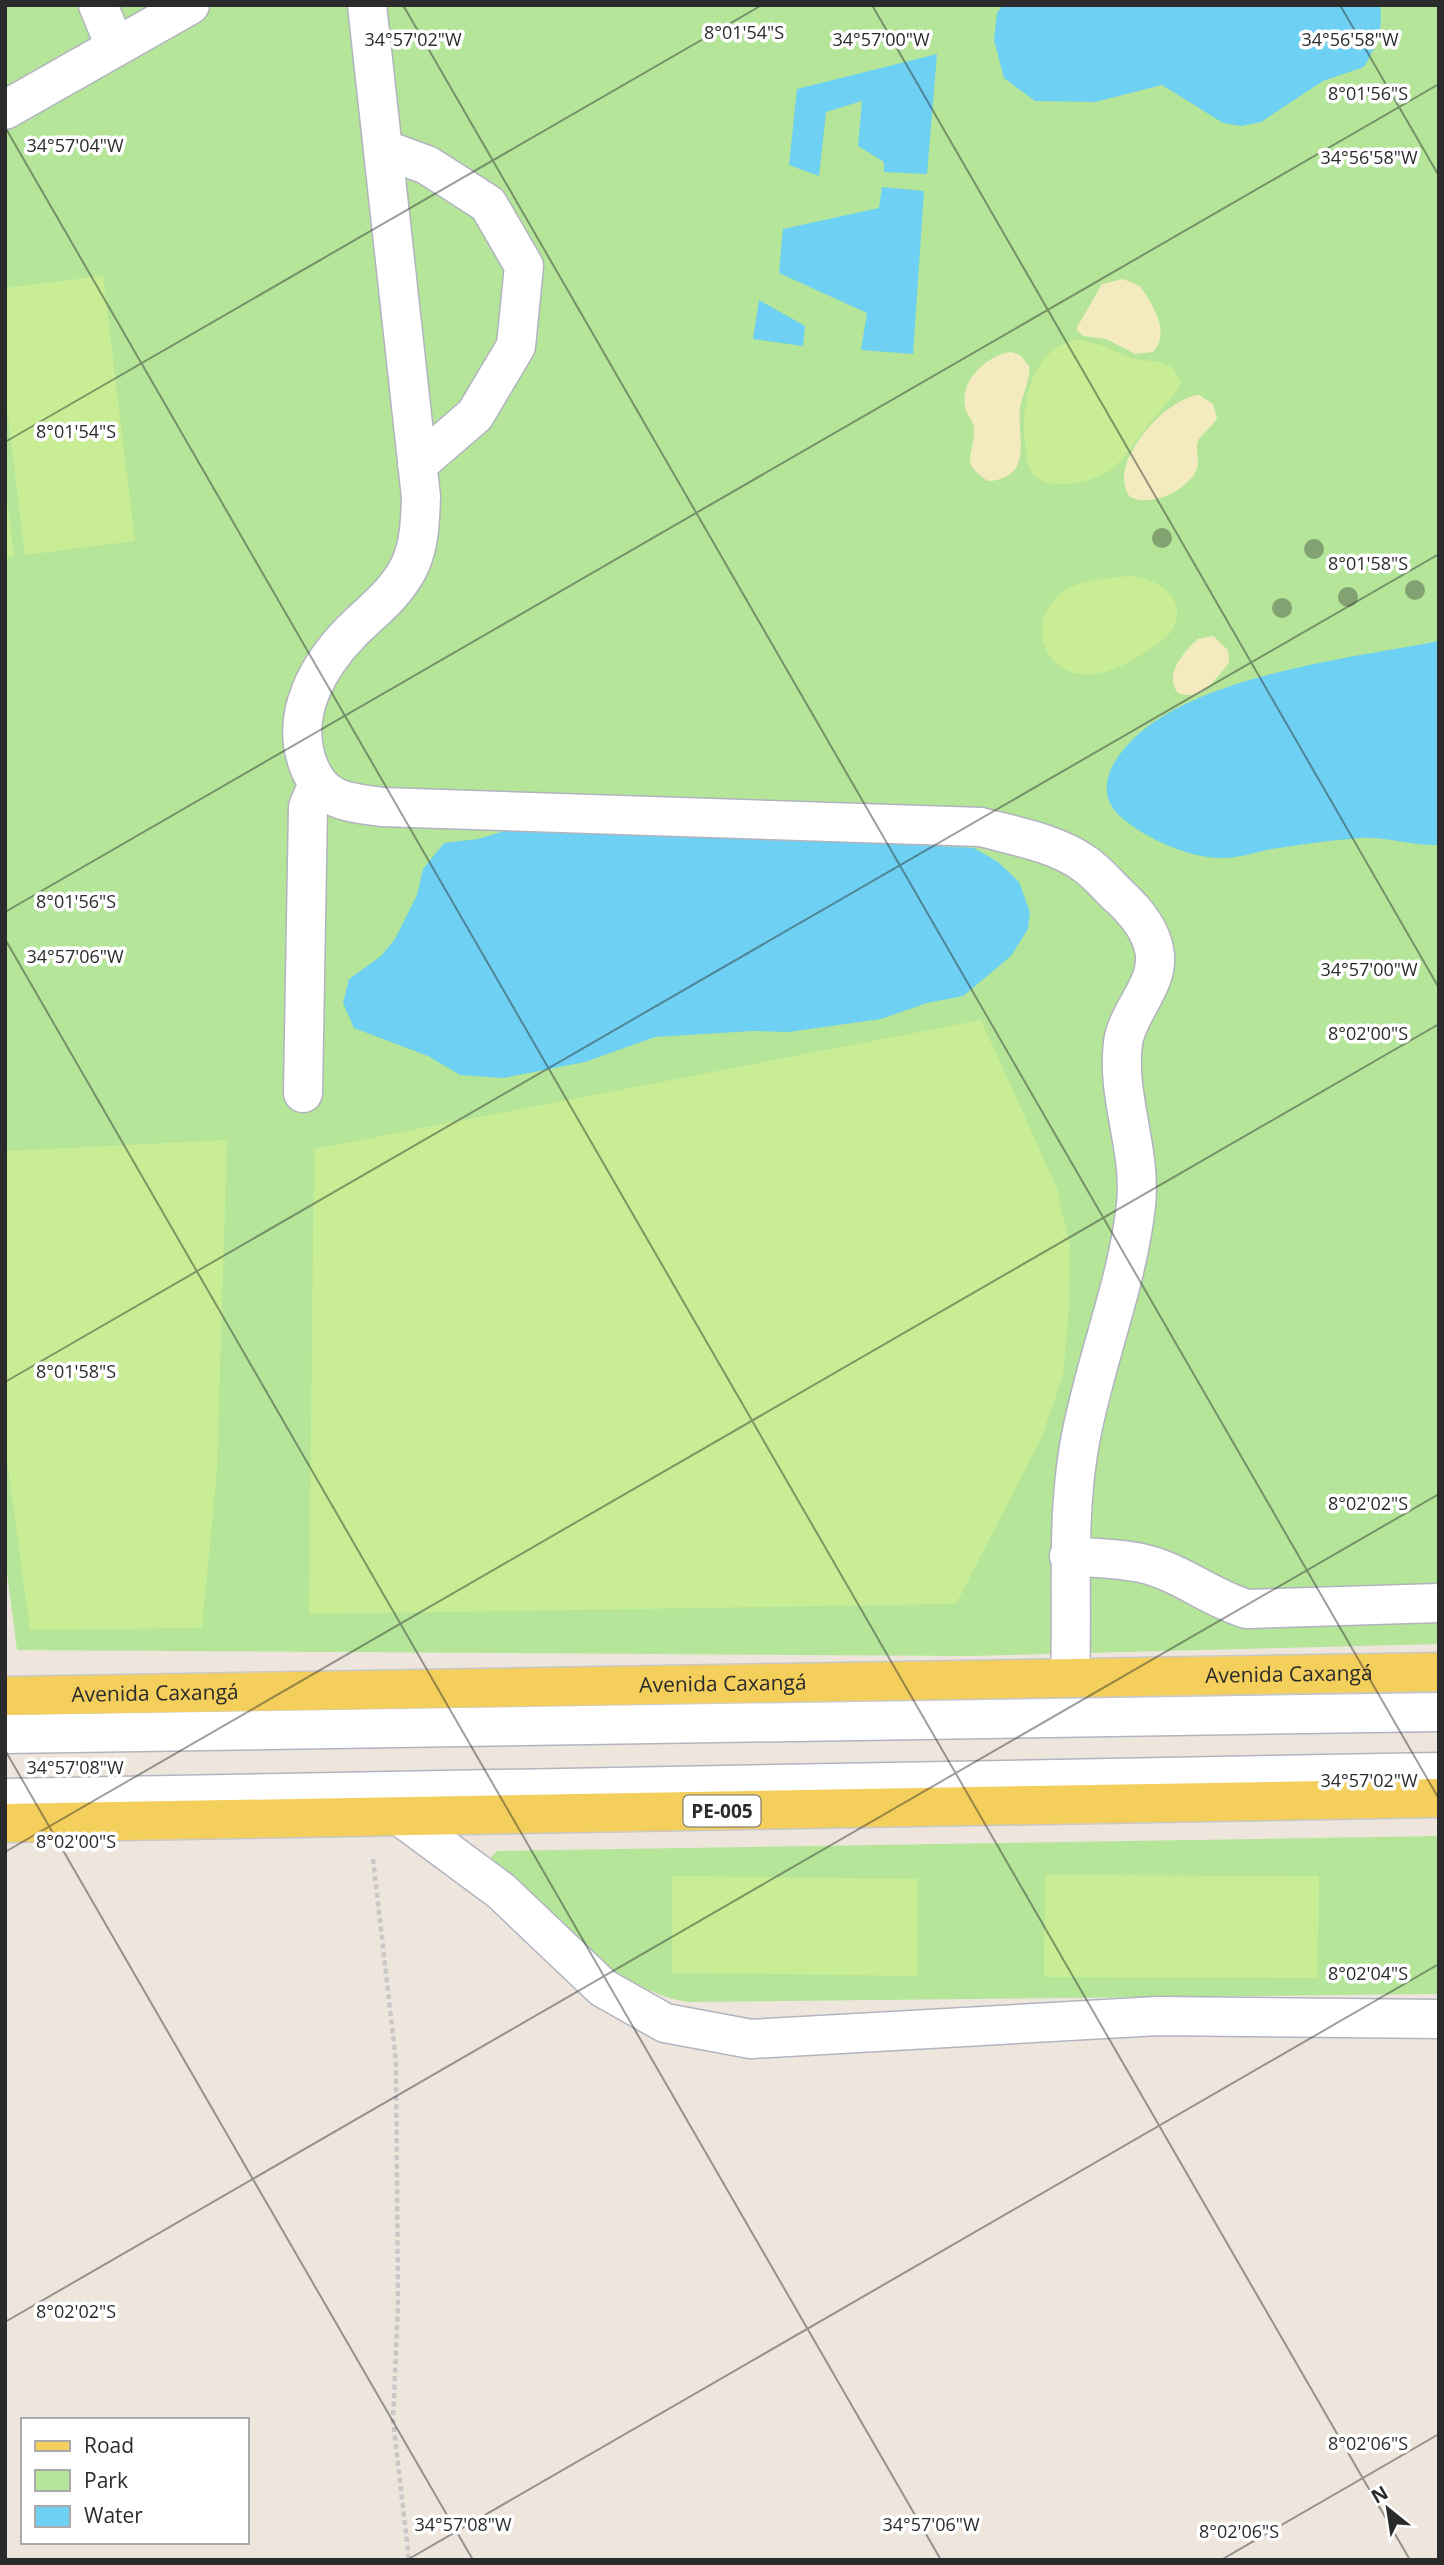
<svg xmlns="http://www.w3.org/2000/svg" width="1444" height="2565" viewBox="0 0 1444 2565" font-family="'Open Sans',sans-serif">
  <style>
    .green { fill: #b4e599 }
    .sand { fill: #f3eac0 }
    .pitch { fill: #c8ed94 }
    .water { fill: #6ed0f2 }
    .lines { fill: none; stroke-linecap: round; stroke-linejoin: round }
    .minor-casing { stroke: #b1b4bf; stroke-width: 41 }
    .major-casing { stroke: #c8c8c8; stroke-width: 41 }
    .path { stroke: #c8c8c8; stroke-width: 4.5; stroke-dasharray: 5 3.5; stroke-linecap: butt }
    .minor { stroke: #fff; stroke-width: 38 }
    .major { stroke: #f4cf5c; stroke-width: 38 }
    .tree { fill: #83a271 }
    .ticks { fill: none; stroke: #2b2b2b; stroke-width: 2; stroke-opacity: 0.45 }
    .labels { text-anchor: middle; stroke-width: 7; stroke-linejoin: round; paint-order: stroke }
    .shield { fill: #fff; stroke: #6b6b6b; stroke-width: 2 }
    .shield-label { font-size: 19px; font-weight: bold; fill: #2b2b2b }
    .street-label { font-size: 21px; fill: #2b2b2b; stroke: #fff }
    .ticks-label { font-size: 18px; text-anchor: middle; fill: #2b2b2b; stroke: #fff; stroke-width: 7; stroke-linejoin: round; paint-order: stroke }
  </style>
  <rect width="100%" height="100%" fill="#eee6dd"/>
  <path class="green" d="M5 5H1439V1644L971 1656 17 1650 5 1558Z
    M1439 1836V1994L687 2002C611 1988 548 1914 492 1864L490 1858 497 1851Z"/>
  <path class="sand" d="M1123 279 1140 286C1153 305 1171 332 1153 352L1135 354 1106 339 1083 336 1076 329 1102 284Z
    M1011 352 1020 355 1029 366C1031 379 1022 395 1020 408 1017 439 1034 478 988 481 959 463 974 456 974 430 974 421 968 417 966 410 957 383 986 355 1011 352Z
    M1199 395 1213 404 1217 418C1212 427 1205 431 1199 439 1194 447 1201 461 1196 471 1185 492 1151 507 1130 497 1105 465 1165 398 1199 395Z
    M1213 636 1228 650 1229 663C1215 679 1202 702 1178 693 1163 676 1184 651 1198 639Z"/>
  <path class="pitch" d="M103 276 135 541 25 555 5 391V288Z
    M1078 339 1107 347 1133 359 1159 362 1172 367 1181 383C1178 393 1148 423 1139 437 1130 450 1121 463 1107 472 1090 483 1045 492 1032 473 1026 464 1027 452 1025 442 1020 402 1033 347 1078 339Z
    M5 484 14 556 5 557Z
    M1129 576C1153 577 1188 596 1174 626 1169 638 1157 644 1147 651 1119 671 1072 691 1048 653 1041 643 1040 628 1044 617 1059 579 1095 580 1129 576Z
    M981 1020 1057 1188 1070 1246 1069 1309 1063 1375 1041 1439 956 1604 309 1614 314 1149Z
    M227 1140 217 1471 202 1628 30 1630 5 1445V1151Z
    M1045 1875 1319 1876 1318 1978 1044 1977Z
    M672 1876 918 1879V1976L672 1973Z"/>
  <path class="water" d="M1003 5H1380C1384 30 1376 46 1364 67L1323 81 1261 122 1242 126 1223 123 1162 85 1095 102 1035 101 1004 78 994 40 997 13Z
    M937 54 927 174 884 172V162L858 146 862 101 826 112 819 176 789 165 797 89Z
    M882 187 924 191 913 354 861 350 867 313 779 273 783 229 879 208Z
    M759 300 805 326 803 346 753 339Z
    M1439 641V845C1411 846 1386 836 1360 838 1331 840 1300 845 1271 849 1256 852 1239 858 1224 858 1191 859 1147 839 1122 818 1105 804 1103 785 1112 767 1158 678 1349 659 1439 641Z
    M512 829 682 833 974 848 998 862 1019 882 1030 912 1028 929 1011 956 963 996 927 1003 881 1019 788 1032 752 1031 655 1037 585 1062 503 1078 460 1075 428 1056 354 1028 343 1003 349 979 381 956 395 939 417 895 423 869 444 843 478 839Z"/>
  <g class="lines">
    <defs>
      <path id="minor" d="M98 5 115 46
        M367 5 421 497C420 520 420 543 410 565 397 593 372 611 351 632 318 666 291 713 307 761 320 801 345 802 382 807L981 827C1015 836 1056 843 1085 864 1098 873 1108 886 1120 897 1134 910 1150 929 1154 949 1162 983 1127 1011 1123 1043 1116 1097 1142 1150 1136 1205 1127 1287 1093 1365 1079 1447 1066 1524 1073 1600 1070 1678
        M5 110 190 5
        M383 149 427 165 488 204 524 266 516 346 475 415 417 465
        M303 1093 308 807 318 783
        M1069 1556C1092 1558 1118 1558 1141 1563 1179 1571 1210 1598 1247 1609L1439 1603
        M5 1734 1439 1712
        M5 1798 1439 1772
        M401 1817 501 1891 603 1988 665 2023 751 2039 1158 2016 1439 2019"/>
      <g id="major">
        <path id="s1" d="M5 1696 1439 1672"/>
        <path d="M5 1823 1439 1798"/>
      </g>
    </defs>
    <use href="#minor" class="minor-casing"/>
    <use href="#major" class="major-casing"/>
    <path class="path" d="M373 1859 396 2062 398 2305 393 2420 409 2560"/>
    <use href="#minor" class="minor"/>
    <use href="#major" class="major"/>
  </g>
  <g class="tree">
    <circle cx="1162" cy="538" r="10"/>
    <circle cx="1314" cy="549" r="10"/>
    <circle cx="1415" cy="590" r="10"/>
    <circle cx="1348" cy="597" r="10"/>
    <circle cx="1282" cy="608" r="10"/>
  </g>
  <path class="ticks" d="M403 5 1439 1799M872 5 1439 988M1340 5 1439 176M5 127 1410 2560M5 442 762 5M5 912 1439 84M5 939 941 2560M5 1382 1439 554M5 1750 473 2560M5 1852 1439 1024M5 2322 1439 1494M407 2560 1439 1964M1221 2560 1439 2434"/>
  <g class="labels">
    <rect class="shield" x="683.5" y="1795.5" width="77" height="31" rx="5"/>
    <g class="shield-label">
      <text x="722" y="1818">PE-005</text>
    </g>
    <g class="street-label">
      <text dy="7" stroke="none"><textPath href="#s1" startOffset="1284">Avenida Caxangá</textPath></text>
      <text dy="7" stroke="none"><textPath href="#s1" startOffset="718">Avenida Caxangá</textPath></text>
      <text dy="7" stroke="none"><textPath href="#s1" startOffset="150">Avenida Caxangá</textPath></text>
    </g>
  </g>
  <g class="ticks-label">
    <text x="744" y="39">8°01'54"S</text>
    <text x="413" y="46">34°57'02"W</text>
    <text x="881" y="46">34°57'00"W</text>
    <text x="1350" y="46">34°56'58"W</text>
    <text x="1368" y="100">8°01'56"S</text>
    <text x="75" y="152">34°57'04"W</text>
    <text x="1369" y="164">34°56'58"W</text>
    <text x="76" y="438">8°01'54"S</text>
    <text x="1368" y="570">8°01'58"S</text>
    <text x="76" y="908">8°01'56"S</text>
    <text x="75" y="963">34°57'06"W</text>
    <text x="1369" y="976">34°57'00"W</text>
    <text x="1368" y="1040">8°02'00"S</text>
    <text x="76" y="1378">8°01'58"S</text>
    <text x="1368" y="1510">8°02'02"S</text>
    <text x="75" y="1774">34°57'08"W</text>
    <text x="1369" y="1787">34°57'02"W</text>
    <text x="76" y="1848">8°02'00"S</text>
    <text x="1368" y="1980">8°02'04"S</text>
    <text x="76" y="2318">8°02'02"S</text>
    <text x="1368" y="2450">8°02'06"S</text>
    <text x="463" y="2531">34°57'08"W</text>
    <text x="931" y="2531">34°57'06"W</text>
    <text x="1239" y="2538">8°02'06"S</text>
  </g>
  <rect width="1444" height="2565" fill="none" stroke="#2b2b2b" stroke-width="14"/>
  <rect x="21" y="2418" width="228" height="126" fill="#ffffff" stroke="#aaaaaa" stroke-width="2"/>
  <rect x="35" y="2441" width="35" height="10" fill="#f4cf5c" stroke="#aaaaaa" stroke-width="2"/>
  <text x="84" y="2453" font-size="21" fill="#2b2b2b">Road</text>
  <rect x="35" y="2470" width="35" height="21" fill="#b4e599" stroke="#aaaaaa" stroke-width="2"/>
  <text x="84" y="2488" font-size="21" fill="#2b2b2b">Park</text>
  <rect x="35" y="2506" width="35" height="21" fill="#6ed0f2" stroke="#aaaaaa" stroke-width="2"/>
  <text x="84" y="2523" font-size="21" fill="#2b2b2b">Water</text>
  <g transform="translate(1388 2509) rotate(330)" stroke="#ffffff" stroke-width="5" paint-order="stroke">
  <path d="M0-5L12 26L0 18L-12 26Z" fill="#2b2b2b"/>
  <text y="-10" font-size="19" font-weight="bold" text-anchor="middle" fill="#2b2b2b">N</text>
  </g>
</svg>
